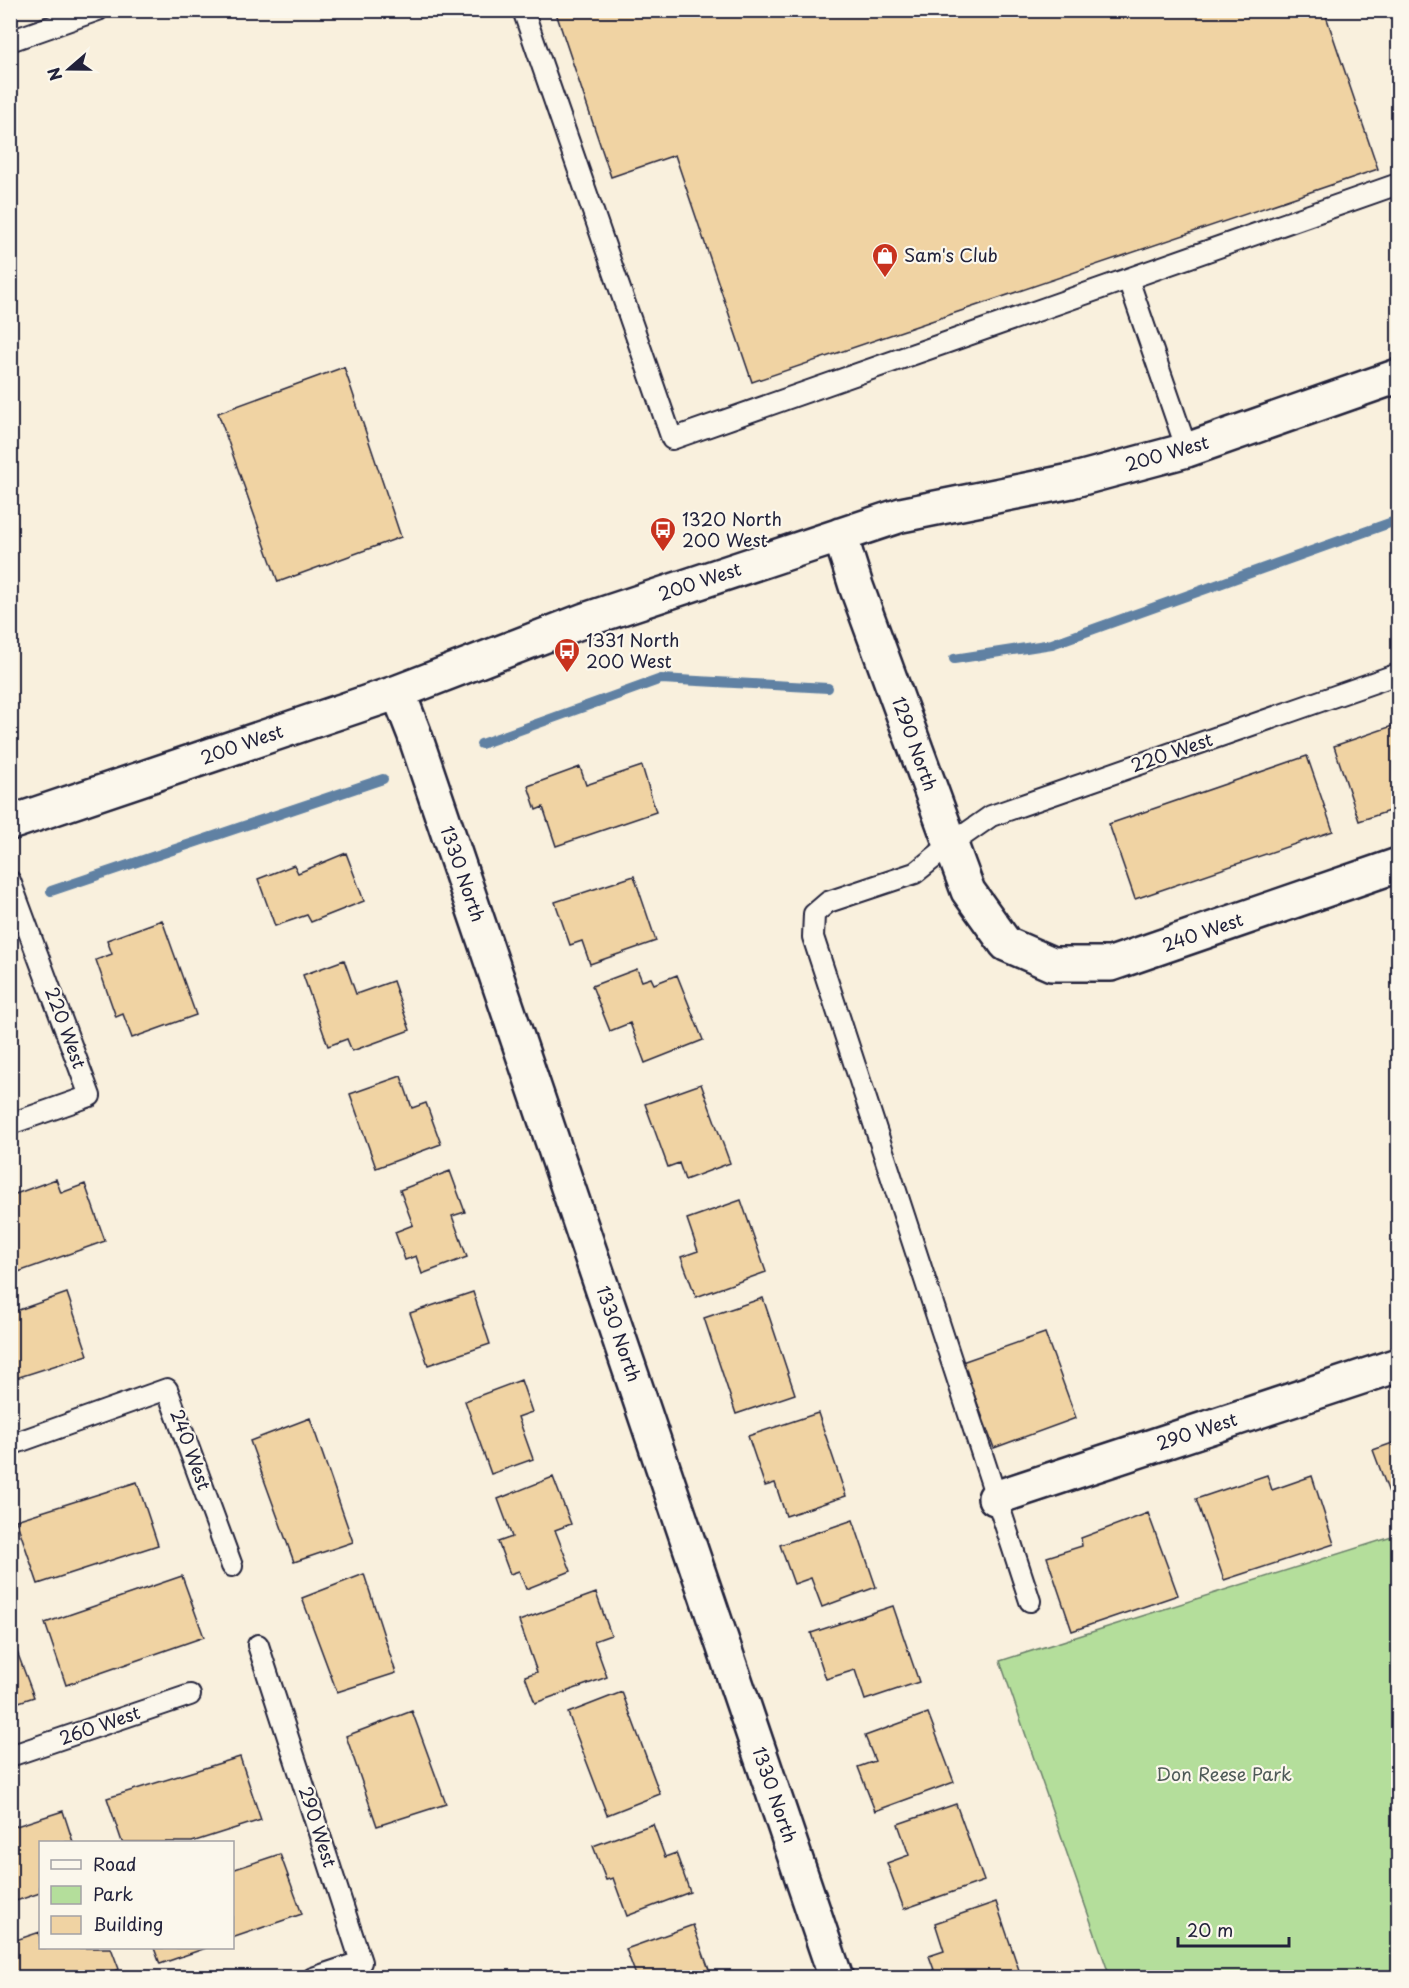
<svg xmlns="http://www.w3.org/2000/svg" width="1409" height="1988" viewBox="0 0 1409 1988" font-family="'Playpen Sans',sans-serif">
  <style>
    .green { fill: #b4de9b; stroke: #6b806b; stroke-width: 1.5 }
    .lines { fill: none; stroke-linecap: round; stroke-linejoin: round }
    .stream { stroke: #6181a3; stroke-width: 10 }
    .building { fill: #f0d3a3; stroke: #22223b; stroke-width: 1.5 }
    .lane-casing { stroke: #22223b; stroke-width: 24 }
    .street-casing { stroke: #22223b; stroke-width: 38 }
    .lane { stroke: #fbf7ec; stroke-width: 20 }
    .street { stroke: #fbf7ec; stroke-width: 33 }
    .labels { text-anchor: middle; stroke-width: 4.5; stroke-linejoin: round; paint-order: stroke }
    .poi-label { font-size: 18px; fill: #22223b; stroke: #fbf7ec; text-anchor: start }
    .street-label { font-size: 18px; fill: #22223b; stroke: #fbf7ec }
    .park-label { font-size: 18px; fill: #4e5a58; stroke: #fbf7ec }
  </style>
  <rect width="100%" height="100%" fill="#f9f0dd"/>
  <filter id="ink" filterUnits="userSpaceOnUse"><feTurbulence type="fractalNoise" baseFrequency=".0167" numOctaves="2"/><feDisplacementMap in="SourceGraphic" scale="12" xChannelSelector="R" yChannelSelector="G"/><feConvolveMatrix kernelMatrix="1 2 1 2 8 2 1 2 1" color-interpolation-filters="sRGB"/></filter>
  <g filter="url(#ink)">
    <path class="green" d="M1398 1535V1977H1110L1000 1661Z"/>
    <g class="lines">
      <path class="stream" d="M954 659 1052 644 1398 520
        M481 744 661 679 828 688
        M51 891 383 779"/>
    </g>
    <path class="building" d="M555 10H1324L1378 169 752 382 675 155 611 177Z
      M344 367 401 537 278 582 218 413Z
      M1398 724V808L1359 821 1334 746Z
      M1307 756 1333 831 1135 899 1109 824Z
      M642 766 656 812 556 846 543 807 536 810 528 786 580 767 586 785Z
      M346 853 364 901 311 922 307 915 275 926 258 879 294 865 298 873Z
      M634 876 656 941 590 964 582 941 570 945 555 902Z
      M162 920 196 1015 132 1038 123 1014 116 1017 96 960 112 954 107 940Z
      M344 960 356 994 393 981 410 1030 352 1051 347 1039 328 1046 303 975Z
      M637 969 642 981 651 978 654 984 677 975 703 1040 645 1063 630 1023 610 1031 592 986Z
      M401 1076 412 1108 426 1103 441 1144 376 1168 350 1094Z
      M701 1084 730 1163 685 1180 679 1163 668 1167 645 1104Z
      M450 1171 465 1212 452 1216 467 1257 422 1274 416 1256 405 1260 395 1232 413 1225 400 1190Z
      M56 1179 61 1193 85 1184 105 1241 10 1275V1196Z
      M741 1200 766 1272 696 1297 681 1257 698 1251 687 1219Z
      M473 1292 490 1344 428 1365 410 1313Z
      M67 1293 88 1355 10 1380V1313Z
      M763 1298 795 1394 736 1414 704 1318Z
      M1045 1333 1076 1418 994 1448 962 1362Z
      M521 1380 532 1412 518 1417 533 1459 491 1474 465 1401Z
      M818 1413 846 1496 786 1516 775 1483 765 1486 748 1436Z
      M310 1418 353 1542 294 1562 250 1441Z
      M1398 1441V1517L1373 1450Z
      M1267 1475 1272 1490 1312 1476 1334 1544 1224 1580 1196 1499Z
      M553 1477 571 1524 555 1530 571 1571 526 1589 519 1571 510 1574 498 1542 512 1537 498 1499Z
      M137 1482 158 1545 38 1584 16 1520Z
      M1148 1513 1178 1595 1072 1631 1047 1557 1082 1546 1081 1538Z
      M853 1520 876 1587 822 1607 811 1578 794 1584 780 1545Z
      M364 1574 396 1673 337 1692 302 1598Z
      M182 1576 204 1637 66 1685 45 1623Z
      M596 1593 611 1635 594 1641 607 1677 535 1703 525 1676 537 1672 519 1621Z
      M893 1606 919 1682 865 1700 855 1670 826 1679 811 1633Z
      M10 1633 34 1697 10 1705Z
      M622 1692 660 1794 607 1815 568 1713Z
      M412 1711 446 1804 377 1826 346 1736Z
      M928 1713 954 1782 875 1811 858 1767 875 1761 865 1736Z
      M240 1757 261 1820 192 1842H122L107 1798Z
      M956 1804 984 1881 904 1909 887 1863 909 1855 898 1824Z
      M63 1811 73 1842H40V1893L10 1903V1828Z
      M653 1824 665 1857 676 1853 690 1892 627 1916 613 1878 606 1880 593 1846Z
      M280 1854 302 1914 232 1938V1870Z
      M996 1902 1020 1973 1008 1978H937L929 1956 944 1951 935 1923Z
      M693 1925 712 1978H637L626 1949Z
      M40 1932V1948H111L119 1969 96 1978H10V1942Z
      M154 1948H206L160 1964Z"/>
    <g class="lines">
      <defs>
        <path id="lane" d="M523 10 672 439 1398 184
          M10 41 98 10
          M1128 279 1187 450
          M10 881 90 1096 10 1124
          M10 1445 167 1389 232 1566
          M1030 1601 813 937 814 914 828 902 915 873 951 844 991 816 1398 674
          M258 1645 361 1962 313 1978
          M10 1756 190 1695"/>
        <path id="street" d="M840 535 856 586 968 891 1006 944 1052 964H1111L1398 865
          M398 692 414 733 836 1978
          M10 823 398 692 585 620 901 515 1071 481 1187 450 1398 376
          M995 1498 1398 1365"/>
      </defs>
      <use href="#lane" class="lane-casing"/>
      <use href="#street" class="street-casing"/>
      <use href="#lane" class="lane"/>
      <use href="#street" class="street"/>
    </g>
  </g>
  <defs>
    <symbol id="shop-pin" viewBox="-11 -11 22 30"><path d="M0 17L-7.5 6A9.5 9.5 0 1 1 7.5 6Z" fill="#c8321e" stroke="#fbf7ec"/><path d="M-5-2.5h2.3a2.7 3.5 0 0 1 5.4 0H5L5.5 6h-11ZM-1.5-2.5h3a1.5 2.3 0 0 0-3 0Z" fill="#fff"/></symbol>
    <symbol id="bus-pin" viewBox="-11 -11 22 30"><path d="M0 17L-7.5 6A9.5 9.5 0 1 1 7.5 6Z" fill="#c8321e" stroke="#fbf7ec"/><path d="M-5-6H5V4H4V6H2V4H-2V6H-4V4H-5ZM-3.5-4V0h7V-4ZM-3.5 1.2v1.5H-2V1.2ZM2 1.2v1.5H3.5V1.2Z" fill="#fff"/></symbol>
  </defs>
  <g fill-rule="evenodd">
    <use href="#shop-pin" x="870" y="241" width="30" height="40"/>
    <use href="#bus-pin" x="648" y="515" width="30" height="40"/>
    <use href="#bus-pin" x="552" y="636" width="30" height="40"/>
  </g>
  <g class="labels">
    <g class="poi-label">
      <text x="904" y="262">Sam's Club</text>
      <text x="682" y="526">1320 North<tspan x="682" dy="21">200 West</tspan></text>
      <text x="586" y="647">1331 North<tspan x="586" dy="21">200 West</tspan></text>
    </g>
    <g class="street-label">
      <text transform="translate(1167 454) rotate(-16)" y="6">200 West</text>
      <text transform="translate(700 582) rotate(-18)" y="6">200 West</text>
      <text transform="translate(914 744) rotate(70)" y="6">1290 North</text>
      <text transform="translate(242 745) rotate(-19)" y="6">200 West</text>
      <text transform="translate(1172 753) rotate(-19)" y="6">220 West</text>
      <text transform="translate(462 874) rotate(71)" y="6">1330 North</text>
      <text transform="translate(1203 933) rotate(-19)" y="6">240 West</text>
      <text transform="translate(65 1028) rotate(70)" y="6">220 West</text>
      <text transform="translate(618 1334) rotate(71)" y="6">1330 North</text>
      <text transform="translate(1197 1432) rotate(-18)" y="6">290 West</text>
      <text transform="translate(190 1450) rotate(70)" y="6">240 West</text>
      <text transform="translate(100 1726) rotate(-19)" y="6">260 West</text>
      <text transform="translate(774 1795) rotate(71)" y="6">1330 North</text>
      <text transform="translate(317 1827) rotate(72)" y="6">290 West</text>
    </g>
    <g class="park-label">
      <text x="1224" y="1781">Don Reese Park</text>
    </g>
  </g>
  <rect width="1409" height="1988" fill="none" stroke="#fbf7ec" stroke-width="36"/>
  <rect x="18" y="18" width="1373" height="1952" fill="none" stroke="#22223b" stroke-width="2" filter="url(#ink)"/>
  <rect x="39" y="1841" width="195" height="108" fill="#fbf7ec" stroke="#a4a2a5" stroke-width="1.5"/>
  <rect x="51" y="1860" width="30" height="9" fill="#fbf7ec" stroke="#a4a2a5" stroke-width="1.5"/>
  <text x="93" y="1871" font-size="18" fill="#22223b">Road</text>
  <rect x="51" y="1886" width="30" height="18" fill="#b4de9b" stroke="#a4a2a5" stroke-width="1.5"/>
  <text x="93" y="1901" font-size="18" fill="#22223b">Park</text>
  <rect x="51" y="1916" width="30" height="18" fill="#f0d3a3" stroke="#a4a2a5" stroke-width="1.5"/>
  <text x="93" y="1931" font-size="18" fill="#22223b">Building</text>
  <g transform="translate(69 69) rotate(250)" stroke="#fbf7ec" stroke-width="4.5" paint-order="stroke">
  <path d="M0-4.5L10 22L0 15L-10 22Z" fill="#22223b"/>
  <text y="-9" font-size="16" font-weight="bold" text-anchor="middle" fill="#22223b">N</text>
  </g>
  <path d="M1178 1937v9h111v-9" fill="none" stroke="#22223b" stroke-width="3"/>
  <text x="1187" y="1937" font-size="18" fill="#22223b" stroke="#fbf7ec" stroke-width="4.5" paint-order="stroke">20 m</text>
</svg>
